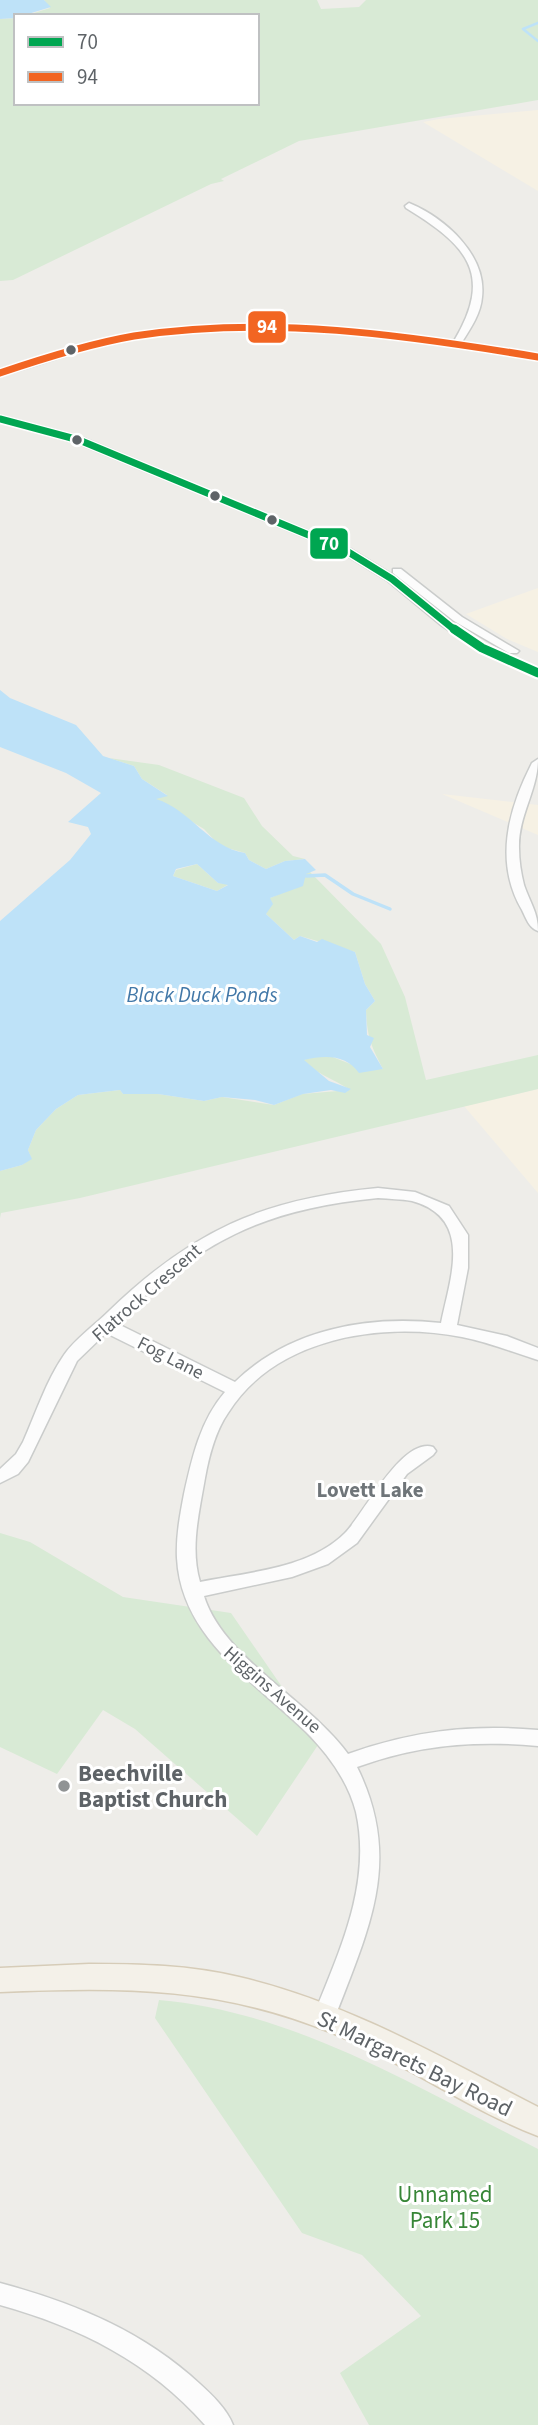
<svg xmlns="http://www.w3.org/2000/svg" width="538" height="2425" viewBox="0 0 538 2425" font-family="'Source Sans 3',sans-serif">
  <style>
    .commercial { fill: #f6f1e4 }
    .green { fill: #d8ead5 }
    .water { fill: #bee2f8; fill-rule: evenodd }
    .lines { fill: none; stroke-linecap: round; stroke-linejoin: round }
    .stream-far1 { stroke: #bee2f8; stroke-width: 2.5 }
    .stream { stroke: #bee2f8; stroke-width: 3.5 }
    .minor-casing { stroke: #cacccb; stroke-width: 3 }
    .major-casing { stroke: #d6ccb8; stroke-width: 3 }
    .minor { fill: #fcfcfc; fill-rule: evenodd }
    .major { fill: #f4f1e9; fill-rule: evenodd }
    .bus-1-far1-casing { stroke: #fff; stroke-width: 10 }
    .bus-1-casing { stroke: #fff; stroke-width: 13 }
    .bus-2-casing { stroke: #fff; stroke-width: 10 }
    .bus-1-far1 { stroke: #00a651; stroke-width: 7 }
    .bus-1 { stroke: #00a651; stroke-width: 9 }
    .bus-2 { stroke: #f26522; stroke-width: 7 }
    .bus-dot { fill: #5e6367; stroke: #fff; stroke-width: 2.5 }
    .poi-dot { fill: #909394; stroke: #fff; stroke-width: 2.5 }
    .labels { text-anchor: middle; stroke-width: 6; stroke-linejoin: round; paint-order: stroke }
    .street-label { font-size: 19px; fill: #5e6367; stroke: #fff }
    .water-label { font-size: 21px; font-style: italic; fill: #4278a8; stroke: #fff }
    .neighbourhood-label { font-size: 21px; font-weight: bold; fill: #6f7579; stroke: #fff }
    .near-poi-label { font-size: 23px; font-weight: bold; fill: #5e6367; stroke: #fff; text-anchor: start }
    .near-street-label { font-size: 23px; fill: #5e6367; stroke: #fff }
    .near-park-label { font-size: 23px; fill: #378637; stroke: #fff }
    .line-badge { stroke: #fff; stroke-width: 2.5 }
    .badge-label { font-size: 19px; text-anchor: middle; font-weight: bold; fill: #fff }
  </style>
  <rect width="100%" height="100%" fill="#eeede9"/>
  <path class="commercial" d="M538 110V191L423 122 439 119Z
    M538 588V652L507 639 466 614Z
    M442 794 538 805V835Z
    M538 1089V1193L464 1106Z"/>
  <path class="green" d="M44 0H317L321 9 359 7 366 0H538V100L299 141 221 179 224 181 211 184 13 280 0 281V19L16 18V103H257V16H24L50 8Z
    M109 758 159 765 244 798 262 826 293 856 305 859 285 861 266 869 249 860 245 853 220 846 204 829 154 799 167 795 142 779 134 766Z
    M197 864 218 883 229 884 217 891 173 876 176 870Z
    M309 871 381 944 405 997 426 1080 538 1055V1089L80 1198 1 1213 0 1218V1171L22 1165 31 1158 28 1150 36 1130 56 1109 78 1095 120 1090 123 1094H158L204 1101 222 1097 274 1105 302 1094 350 1090C333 1078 319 1076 303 1060L325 1054 353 1065 383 1069C371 1046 367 1036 366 1010L375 1001 365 984 355 952 300 936 294 940 266 914 270 898 284 892Z
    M0 1533 30 1542 123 1597 231 1613 320 1742 257 1836 135 1729 103 1710 57 1774 0 1747Z
    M159 2000C296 2012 418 2088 538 2149V2425H369L340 2373 421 2316 362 2255 302 2233 155 2018Z"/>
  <path class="water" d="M0 0H44L51 7 15 18 0 19Z
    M0 690 10 698 76 725 103 756 134 766 142 779 168 796 156 799C191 810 208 847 245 853L249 860 266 869 285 861 305 859 316 870 306 874 303 886 270 898 273 904 266 914 294 940 300 936 317 942 322 939 355 952 365 984 375 1001 366 1010 367 1035 374 1038 370 1047 383 1069 359 1073C346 1054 324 1055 304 1060L329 1081 351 1089 345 1093 331 1090 303 1094 274 1105 255 1100 222 1097 204 1101 158 1094H123L120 1090 78 1095 56 1109 36 1130 28 1150 32 1159 22 1165 0 1171V921L70 860 91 834 88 827 68 822 101 793 66 773 0 747ZM197 864 218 883 228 885 217 891 173 876 176 869Z"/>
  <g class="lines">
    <path class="stream-far1" d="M538 23 523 29 538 41"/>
    <path class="stream" d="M306 876 325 875 353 894 390 909"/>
    <defs>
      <path id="minor" d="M409 203C445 218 487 255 482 297 481 313 471 328 462 342L538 354V360C405 338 269 318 134 339 88 347 45 363 0 376V370C44 355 88 341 134 334 241 317 348 326 454 341 495 273 465 244 406 208L405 206Z
        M0 416 83 438 349 548 396 577 449 621 486 646 538 669V677L478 650 441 625 388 581 341 552 75 442 0 422Z
        M393 569H401L462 617 519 651 517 653H509L454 621 393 573Z
        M538 759C538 790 518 816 519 848 519 861 521 873 524 885 530 903 538 912 538 931 529 928 526 918 522 910 494 862 508 810 532 763Z
        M378 1188 415 1192 449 1206 468 1235V1268L457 1325 507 1336 538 1348V1360C512 1352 488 1342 462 1337 381 1321 275 1338 228 1413 215 1432 209 1456 205 1478 199 1513 190 1548 200 1582 248 1572 309 1569 345 1533 364 1514 402 1437 433 1447L436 1451 433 1455 407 1474 357 1543 328 1564 292 1577 204 1596C223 1658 309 1700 348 1754 411 1731 471 1724 538 1730V1746C475 1740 417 1745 357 1767 403 1860 369 1928 335 2017L332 2024 324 2026 316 2024 313 2017C339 1952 372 1884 356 1812 348 1781 328 1754 306 1732 254 1681 181 1638 177 1558 176 1536 180 1515 184 1494 192 1458 200 1421 225 1392L106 1333 77 1361 28 1462 18 1474 0 1483V1469L16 1454 23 1442C36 1413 46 1381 64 1355 75 1339 95 1325 109 1311 193 1230 263 1199 378 1188ZM378 1198C389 1199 401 1199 412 1201 474 1218 450 1278 441 1323 367 1315 289 1329 235 1382L116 1323C199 1242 262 1209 378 1198Z
        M0 2283C74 2303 143 2331 200 2384 212 2395 227 2409 233 2425H205C150 2362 79 2327 0 2305Z"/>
      <path id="major" d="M89 1964C139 1964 190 1965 239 1977 346 2002 441 2057 538 2107V2136C472 2111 409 2066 344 2038 225 1986 126 1987 0 1992V1968Z"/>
    </defs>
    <use href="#minor" class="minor-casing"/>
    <use href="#major" class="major-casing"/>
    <use href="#minor" class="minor"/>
    <use href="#major" class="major"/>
    <defs>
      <path id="bus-1-far1" d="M0 419 79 440 345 550 392 579 456 631"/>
      <path id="bus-1" d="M454 629 482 648 538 673"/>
      <path id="bus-2" d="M0 373C44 358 88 344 134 336 269 315 405 335 538 357"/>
    </defs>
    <use href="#bus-1-far1" class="bus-1-far1-casing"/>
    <use href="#bus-1" class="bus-1-casing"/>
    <use href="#bus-2" class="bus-2-casing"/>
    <use href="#bus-1-far1" class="bus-1-far1"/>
    <use href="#bus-1" class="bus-1"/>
    <use href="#bus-2" class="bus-2"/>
  </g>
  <g class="bus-dot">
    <circle cx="71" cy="350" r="6"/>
    <circle cx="77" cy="440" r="6"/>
    <circle cx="215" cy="496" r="6"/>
    <circle cx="272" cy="520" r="6"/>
  </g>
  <circle class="poi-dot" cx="64" cy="1786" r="7"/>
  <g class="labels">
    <g class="street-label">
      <text transform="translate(146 1292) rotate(-41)" y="7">Flatrock Crescent</text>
      <text transform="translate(171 1357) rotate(27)" y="7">Fog Lane</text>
      <text transform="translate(273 1689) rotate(41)" y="7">Higgins Avenue</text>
    </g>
    <g class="water-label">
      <text x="202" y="1002">Black Duck Ponds</text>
    </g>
    <g class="neighbourhood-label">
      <text x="370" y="1497">Lovett Lake</text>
    </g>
    <g class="near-poi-label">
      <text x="78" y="1781">Beechville<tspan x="78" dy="26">Baptist Church</tspan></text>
    </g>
    <g class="near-street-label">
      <text transform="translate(415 2063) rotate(26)" y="8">St Margarets Bay Road</text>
    </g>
    <g class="near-park-label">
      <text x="445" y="2202">Unnamed<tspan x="445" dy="26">Park 15</tspan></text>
    </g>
  </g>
  <g class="line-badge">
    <rect x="247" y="310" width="40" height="34" rx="7" fill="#f26522"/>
    <rect x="309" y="527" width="40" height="33" rx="7" fill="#00a651"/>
  </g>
  <g class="badge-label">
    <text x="267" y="333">94</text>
    <text x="329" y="550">70</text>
  </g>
  <rect x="14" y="14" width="245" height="91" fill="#ffffff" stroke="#bfc1c2" stroke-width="2"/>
  <rect x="28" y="37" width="35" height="10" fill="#00a651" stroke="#bfc1c2" stroke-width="2"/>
  <text x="77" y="49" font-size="21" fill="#5e6367">70</text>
  <rect x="28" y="72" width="35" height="10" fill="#f26522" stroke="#bfc1c2" stroke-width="2"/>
  <text x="77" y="84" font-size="21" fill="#5e6367">94</text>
</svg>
